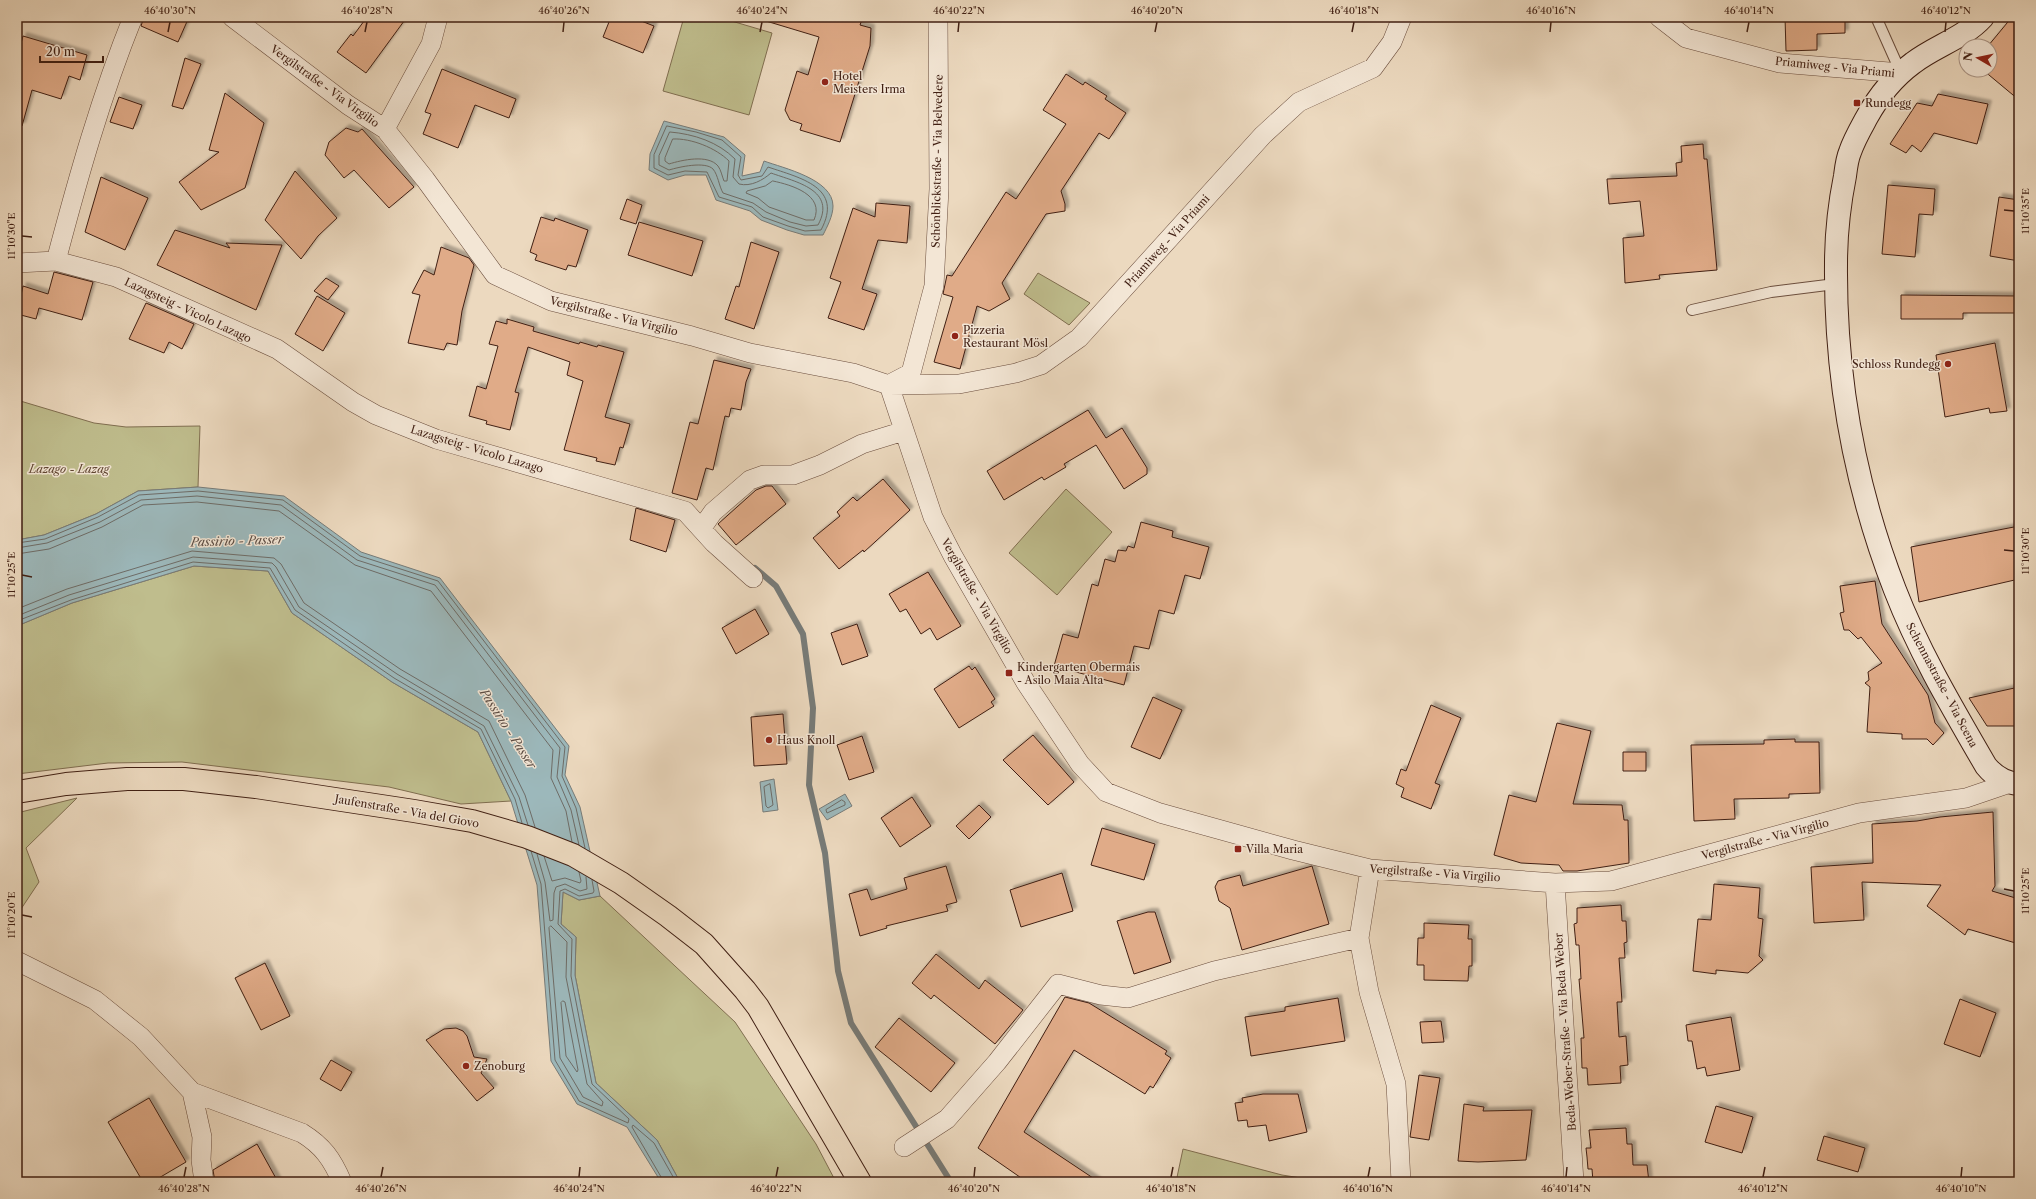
<svg xmlns="http://www.w3.org/2000/svg" width="2036" height="1199" viewBox="0 0 2036 1199" font-family="'Libre Caslon Text',serif">
  <style>
    .green { fill: #bfbd8d; stroke: #806e50 }
    .water { fill: #9cb8bb; stroke: #777b78 }
    .lines { fill: none; stroke-linecap: round; stroke-linejoin: round }
    .shore { stroke: #6e6c67; stroke-width: 1 }
    .stream { stroke: #777b78; stroke-width: 6 }
    .building { fill: #e0ab88; stroke: #401f13; filter: url(#shadow) }
    .lane-casing { stroke: #6b4e3e; stroke-width: 12 }
    .street-casing { stroke: #6b4e3e; stroke-width: 20 }
    .secondary-casing { stroke: #401f13; stroke-width: 24 }
    .primary-casing { stroke: #401f13; stroke-width: 24 }
    .lane { stroke: #f3e6d5; stroke-width: 10 }
    .street { stroke: #f3e6d5; stroke-width: 19 }
    .secondary { stroke: #f3e6d5; stroke-width: 22 }
    .primary { stroke: #ecd9bf; stroke-width: 22 }
    .ticks { fill: none; stroke: #401f13; stroke-width: 1.5 }
    .poi-dot { fill: #8f2418; stroke: #f3e6d5; stroke-width: 1.5 }
    .labels { text-anchor: middle; stroke-width: 3; stroke-linejoin: round; paint-order: stroke }
    .street-label { font-size: 11px; fill: #401f13; stroke: #f3e6d5 }
    .poi-label { font-size: 11px; fill: #401f13; stroke: #f3e6d5; text-anchor: start }
    .park-label { font-size: 11px; font-style: italic; fill: #604632; stroke: #f3e6d5 }
    .water-label { font-size: 12px; font-style: italic; fill: #5c4d45; stroke: #f3e6d5 }
    .neatline { fill: none; stroke: #401f13; stroke-width: 1.5 }
    .ticks-label { font-size: 10px; text-anchor: middle; fill: #401f13 }
  </style>
  <defs>
    <filter id="shadow"><feDropShadow dx="3.5" dy="-3.5" stdDeviation="1" flood-color="#0004"/></filter>
  </defs>
  <rect width="100%" height="100%" fill="#ecd9bf"/>
  <filter id="stains"><feTurbulence type="fractalNoise" baseFrequency=".005" numOctaves="4"/><feColorMatrix values="0 0 0 0 .2 0 0 0 0 .09 0 0 0 0 .02 0 0 0 .5 -.17"/></filter>
  <radialGradient id="worn" r=".72"><stop offset=".6" stop-color="#630" stop-opacity="0"/><stop offset="1" stop-color="#630" stop-opacity=".3"/></radialGradient>
  <path class="green" d="M684 17H718L772 33 749 115 663 91Z
    M1038 273 1090 303 1069 325 1024 294Z
    M17 400 94 423 126 427 200 426 198 487 138 491 96 514 44 535 17 540Z
    M1066 489 1112 532 1057 595 1009 553Z
    M194 566 268 571 292 613 392 682 478 732 511 801 461 804 389 787 182 762 108 763 17 774V626L72 603Z
    M77 798 26 848 39 882 17 915V813Z
    M563 892 579 900 600 896 735 1022 816 1144 836 1182H680L657 1140 596 1083 575 975 576 937 561 924Z
    M1183 1149 1282 1175 1326 1182H1176Z"/>
  <path class="water" d="M664 121 724 137 745 155 742 176 760 172 764 161C783 168 833 179 833 206 833 216 827 227 823 235H804L787 230 761 220 750 211 716 200 706 175H685L668 180 649 170 650 154Z
    M198 487 284 496 361 552 440 578 569 746 565 775 580 807 600 896 579 900 563 892 561 924 576 937 575 975 596 1083 657 1140 680 1182H661L627 1127 577 1104 551 1061 537 885 511 801 478 732 392 682 292 613 268 571 194 566 72 603 17 626V540L44 535 96 514 138 491Z
    M774 779 778 810 763 812 760 782Z
    M845 794 852 806 827 820 819 809Z"/>
  <g class="lines">
    <path class="shore" d="M667 126 696 132 722 140 741 157 738 175 741 180 762 176 768 167C800 178 844 187 821 230L805 231 788 226 763 217 752 207 719 197 707 172 685 171 668 175 654 168V155Z
      M670 132C694 134 718 142 735 159L733 177 739 184C751 187 763 180 771 173 796 182 837 190 818 225L806 226 790 222 766 212 753 203 723 193C719 186 718 175 713 169 705 161 679 167 669 170L659 165V156Z
      M673 139C691 138 716 148 729 161L727 181H724C722 176 721 170 718 166 708 154 682 160 669 164L665 161V158Z
      M773 181C792 185 825 195 814 220H806L769 207 758 198 746 193 747 191 765 186Z
      M17 543 45 539 98 517 139 495 198 491 283 500 360 556 438 581 565 747 562 776 576 808 585 848
      M17 548 47 543 100 522 141 500 197 496 281 505 357 560 435 585 560 748 557 777 571 810 579 845
      M17 554 49 549 102 527 143 505 197 502 279 511 355 565 431 591 553 750 551 778 566 811 572 842
      M17 609 67 589 192 551 274 558 281 564 304 603 400 669 489 721 525 795 535 827
      M17 616 69 595 193 557 272 563 276 567 299 607 397 674 484 726 519 797 528 825
      M17 621 71 600 193 562 270 568 295 610 394 678 481 729 515 799 522 823
      M770 784 773 805 768 808 766 806 764 787Z
      M842 800 845 802V805L827 813 826 810Z
      M531 851 541 884 555 1060 579 1101 628 1123 629 1119 592 1084 571 976 572 939 558 924 560 891 565 889 579 896 593 893 594 891 592 880
      M537 854 545 882 550 921 553 920 554 893 556 887 565 884 580 891 587 889 586 877
      M544 856 552 881 565 878 580 883 581 881 579 872
      M551 926 567 942 566 977 587 1084 603 1102 602 1106 583 1097 560 1058 549 928Z
      M563 1001 565 1002 578 1070 577 1072 566 1056 561 1003Z
      M664 1182 632 1127 633 1125 654 1143 676 1182"/>
    <path class="stream" d="M755 568 776 586 803 634 813 708 809 785 825 853 838 971 851 1023 951 1182"/>
  </g>
  <path class="building" d="M144 17H189L178 42 141 26Z
    M367 17H407L366 73 337 52 351 34 353 36Z
    M611 17H631L654 26 643 53 603 37Z
    M766 17H863L860 25 871 28 870 46 840 142 800 130 802 124 790 120 785 110 797 71 808 75 819 37 766 21Z
    M1785 17H1845V33L1817 34V50L1786 51Z
    M2012 17H2019V100L1983 70H1990V46H1988Z
    M23 36 87 55 80 80 69 76 61 99 32 90 22 126 17 125V58Z
    M185 58 201 64 183 109 172 106Z
    M442 69 516 99 509 118 475 105 458 148 423 134 431 114 425 112Z
    M1066 74 1083 85 1085 82 1107 96 1105 99 1126 113 1109 139 1099 133 1061 191 1065 204V211L1046 214 1002 283 1010 299 989 311 977 306 960 369 934 362 953 297 943 294 947 275 952 276 1006 192 1016 199 1066 124 1043 110Z
    M225 93 264 123 245 188 201 210 179 182 219 152 209 150Z
    M1938 94 1988 104 1977 144 1934 133 1921 152 1912 145 1906 153 1890 144 1917 103 1932 106Z
    M119 97 142 105 133 129 110 122Z
    M346 128 358 132 362 129 414 187 389 208 354 170 344 178 325 155 329 142Z
    M1703 144 1704 159H1707L1717 270 1659 275 1660 279 1625 283 1623 238 1644 236 1640 201 1609 204 1607 179 1677 176 1676 163 1682 162 1681 146Z
    M295 171 337 218 318 236 301 259 265 220Z
    M101 177 148 198 125 250 85 232Z
    M1888 185 1935 189 1933 215 1919 214 1915 257 1882 254Z
    M1999 197 2019 200V261L1990 256Z
    M627 199 642 205 636 224 620 219Z
    M876 203 910 206 907 243 878 240 862 289 877 294 864 330 828 318 841 282 830 278 853 208 875 217Z
    M541 217 554 221 555 218 588 230 576 267 568 265 566 270 535 260 537 255 530 252Z
    M639 222 703 241 692 276 628 255Z
    M175 230 230 248 226 243 282 245 256 310 157 265Z
    M751 242 779 252 754 329 725 319 736 286 739 287Z
    M441 247 469 258 474 265 462 311 457 345 447 343 444 350 408 343 420 295 412 293 424 270 434 275Z
    M54 272 93 282 82 320 39 308 36 319 17 314 23 286 48 294Z
    M326 278 339 286 328 300 314 291Z
    M1901 295 2019 296V313H1963V319H1901Z
    M317 296 345 313 323 351 295 334Z
    M146 303 194 324 182 349 169 342 164 353 129 339Z
    M507 319 534 327 533 331 579 344 580 342 597 347 598 345 624 352 605 417 630 424 623 448 620 447 615 465 596 461 597 458 564 450 583 381 567 375 570 362 528 347 515 392 519 393 510 430 486 424 487 421 469 416 477 386 486 389 498 346 489 344 496 321 507 324Z
    M1995 343 2007 411 1990 413 1989 408 1945 417 1936 355Z
    M714 360 751 369 746 382 741 410 731 408 729 417 725 416 713 470 706 468 697 500 672 493 690 422 698 424Z
    M1088 410 1106 438 1122 428 1147 468V474L1124 489 1096 445 1064 464 1066 467 1044 480 1042 477 1004 500 987 471Z
    M883 479 910 510 864 552 863 550 839 569 813 538 840 516 837 512 853 497 857 501Z
    M766 486H772L786 504 736 545 718 524 756 490Z
    M636 508 675 520 666 552 630 540Z
    M1141 522 1173 531 1172 537 1209 547 1200 579 1185 575 1174 614 1159 610 1149 649 1134 646 1124 685 1054 666 1063 634 1078 638 1092 584 1098 586 1105 559 1115 562 1118 550 1126 551 1128 546 1134 548Z
    M2019 526V579L1919 602 1911 547Z
    M928 572 961 626 937 640 930 628 921 634 906 609 900 612 889 594Z
    M1875 581 1882 624 1928 695 1935 723 1944 733 1933 745 1927 739H1902V734L1867 732 1870 687 1865 683 1869 680 1868 672 1882 663 1861 637 1858 639 1849 630H1844L1840 613 1844 612 1840 586Z
    M755 609 769 634 736 654 722 628Z
    M857 624 868 656 842 665 831 633Z
    M969 666 972 670 975 667 995 699 991 702 994 706 959 728 934 689Z
    M2019 687V726H1987L1969 698Z
    M1153 697 1182 710 1160 759 1131 747Z
    M1431 705 1461 718 1435 783 1440 785 1431 809 1401 797 1404 788 1396 784 1401 769 1406 771Z
    M783 714 787 764 754 766 751 717Z
    M1557 723 1591 731 1573 804 1622 805 1624 820H1628L1629 863 1577 871H1563L1559 865 1521 863 1494 855 1509 795 1536 802Z
    M1033 735 1074 782 1048 805 1003 760Z
    M862 736 874 772 849 780 837 745Z
    M1795 739V742H1819L1820 793 1789 794V798L1734 799 1735 819 1694 821 1691 745 1764 744V740Z
    M1623 752H1646V771H1623Z
    M912 797 931 826 900 847 881 818Z
    M979 805 991 817 969 839 956 826Z
    M1993 812 1995 886 1992 891 2019 899V944L1968 929 1965 935 1927 906 1941 885 1862 882 1864 920 1814 923 1811 867 1873 863 1872 824 1917 821 1940 817Z
    M1102 828 1155 844 1144 880 1091 865Z
    M946 866 957 902 946 905 948 911 886 926 887 928 860 936 849 894 867 889 871 900 907 889 904 878Z
    M1312 866 1329 924 1242 950 1230 908 1219 901 1215 887 1218 881 1240 875 1243 886Z
    M1062 873 1073 911 1021 927 1010 890Z
    M1714 884 1760 888 1758 918 1763 919 1759 956 1763 960 1748 973 1716 970V974L1693 971 1698 919 1711 920Z
    M1621 905 1622 921H1626L1627 942 1624 943 1625 958H1619L1622 1002H1617L1619 1037 1626 1036 1628 1065 1620 1066 1621 1083 1588 1085 1587 1068H1582L1581 1038H1584L1579 979H1581L1579 945H1576L1574 924 1577 923V908Z
    M1148 912H1155L1171 962 1134 974 1117 921Z
    M1424 923 1469 925 1468 939H1472V966H1469L1468 981 1424 980V965H1417L1418 938H1424Z
    M936 954 979 989 985 980 1023 1010 995 1044 934 995 931 999 912 983Z
    M265 963 290 1016 261 1030 235 978Z
    M1065 997 1089 1003 1167 1051 1165 1054 1171 1058 1153 1088 1150 1086 1145 1094 1074 1050 1024 1132 1099 1182H1027L978 1148Z
    M1338 998 1345 1041 1251 1056 1245 1017 1285 1011V1007Z
    M1960 999 1996 1013 1980 1057 1944 1044Z
    M1731 1017 1740 1070 1707 1076 1705 1067 1697 1069 1692 1041H1688L1686 1025Z
    M899 1018 955 1063 931 1092 875 1047Z
    M1441 1021 1444 1042 1422 1043 1420 1022Z
    M456 1028 463 1031 467 1036 474 1057 487 1059 481 1073 494 1088 477 1101 426 1040 444 1029Z
    M331 1060 352 1072 341 1091 320 1079Z
    M1419 1075 1440 1078 1429 1140 1410 1137Z
    M1263 1094H1298L1307 1132 1269 1141 1266 1125 1248 1127 1247 1120 1238 1121 1235 1103 1243 1102 1242 1098Z
    M149 1098 186 1162 152 1182H143L108 1122Z
    M1464 1104 1484 1107 1483 1111 1532 1110 1526 1160 1478 1162 1458 1161Z
    M1716 1106 1753 1117 1742 1153 1705 1142Z
    M1626 1128 1627 1144H1632L1633 1165H1647L1649 1182H1593L1592 1169H1588L1587 1157 1586 1148H1591L1589 1130Z
    M1824 1136 1865 1148 1858 1172 1817 1160Z
    M257 1144 278 1182H215L213 1170Z"/>
  <g class="lines">
    <defs>
      <path id="lane" d="M1876 17 1901 73
        M1692 310 1771 292 1835 284"/>
      <path id="street" d="M232 17 348 105 385 129 425 179 495 275 551 301 692 336 750 353 853 373 889 385 959 384 1016 373 1041 365 1079 338 1263 135 1299 102 1373 68 1392 42 1402 17
        M1659 17 1686 38 1780 63 1901 73
        M385 129 431 44 438 17
        M56 261C78 178 101 96 133 17
        M17 263 56 261 116 277 277 349 353 402 376 415 436 439 685 511 714 543 753 578
        M890 384 911 373 934 286 939 189 938 17
        M889 385 933 517 953 556 1026 683 1080 764 1106 792 1160 813 1293 850 1370 869 1555 883 1611 881 1859 813 1966 798 2010 783
        M701 529 713 512 750 480 764 475H793L820 465 862 444 904 431
        M1370 869 1359 938 1369 992 1396 1084 1401 1182
        M1555 883 1574 1182
        M17 961 95 1000 141 1037 192 1092 302 1133C323 1146 332 1159 342 1182
        M192 1092 202 1137 201 1160 204 1182
        M904 1147 947 1119 997 1062 1058 984 1101 995 1128 998 1214 971 1359 938"/>
      <path id="secondary" d="M1983 17C1964 38 1935 46 1913 63 1894 77 1878 97 1867 117 1861 128 1854 140 1850 152 1847 159 1846 168 1845 176 1839 206 1836 234 1836 264 1835 375 1855 487 1895 590 1919 652 1953 709 1986 766 1995 777 2005 783 2019 784"/>
      <path id="primary" d="M17 792 66 784 127 779H184L256 787 414 811 472 821 527 837 573 855 621 883 668 916 704 944 745 990 758 1007 860 1182"/>
    </defs>
    <use href="#lane" class="lane-casing"/>
    <use href="#street" class="street-casing"/>
    <use href="#secondary" class="secondary-casing"/>
    <use href="#primary" class="primary-casing"/>
    <use href="#lane" class="lane"/>
    <use href="#street" class="street"/>
    <use href="#secondary" class="secondary"/>
    <use href="#primary" class="primary"/>
  </g>
  <path class="ticks" d="M168 32 170 22M365 32 367 22M563 32 564 22M760 32 762 22M958 32 959 22M1155 32 1157 22M1352 32 1354 22M1550 32 1551 22M1747 32 1749 22M1945 32 1946 22M2004 210 2014 211M22 236 32 237M2004 550 2014 551M22 575 32 577M2004 889 2014 891M22 915 32 917M184 1177 186 1167M381 1177 383 1167M579 1177 580 1167M776 1177 778 1167M974 1177 975 1167M1171 1177 1173 1167M1368 1177 1370 1167M1566 1177 1567 1167M1763 1177 1765 1167M1961 1177 1962 1167"/>
  <g class="poi-dot">
    <circle cx="825" cy="82" r="4"/>
    <rect x="1853" y="99" width="8" height="8" rx="2"/>
    <circle cx="955" cy="336" r="4"/>
    <circle cx="1948" cy="364" r="4"/>
    <rect x="1005" y="669" width="8" height="8" rx="2"/>
    <circle cx="769" cy="740" r="4"/>
    <rect x="1234" y="845" width="8" height="8" rx="2"/>
    <circle cx="466" cy="1066" r="4"/>
  </g>
  <g class="labels">
    <g class="street-label">
      <text transform="translate(1835 67) rotate(6)" y="4">Priamiweg - Via Priami</text>
      <text transform="translate(325 86) rotate(36)" y="4">Vergilstraße - Via Virgilio</text>
      <text transform="translate(937 161) rotate(-89)" y="4">Schönblickstraße - Via Belvedere</text>
      <text transform="translate(1167 241) rotate(-48)" y="4">Priamiweg - Via Priami</text>
      <text transform="translate(188 310) rotate(25)" y="4">Lazagsteig - Vicolo Lazago</text>
      <text transform="translate(614 316) rotate(14)" y="4">Vergilstraße - Via Virgilio</text>
      <text transform="translate(477 449) rotate(17)" y="4">Lazagsteig - Vicolo Lazago</text>
      <text transform="translate(977 596) rotate(60)" y="4">Vergilstraße - Via Virgilio</text>
      <text transform="translate(1942 685) rotate(62)" y="4">Schennastraße - Via Scena</text>
      <text transform="translate(407 811) rotate(10)" y="4">Jaufenstraße - Via del Giovo</text>
      <text transform="translate(1765 839) rotate(-15)" y="4">Vergilstraße - Via Virgilio</text>
      <text transform="translate(1435 873) rotate(4)" y="4">Vergilstraße - Via Virgilio</text>
      <text transform="translate(1565 1032) rotate(-94)" y="4">Beda-Weber-Straße - Via Beda Weber</text>
    </g>
    <g class="poi-label">
      <text x="833" y="80">Hotel<tspan x="833" dy="13">Meisters Irma</tspan></text>
      <text x="1865" y="107">Rundegg</text>
      <text x="963" y="334">Pizzeria<tspan x="963" dy="13">Restaurant Mösl</tspan></text>
      <text x="1940" y="368" text-anchor="end">Schloss Rundegg</text>
      <text x="1017" y="671">Kindergarten Obermais<tspan x="1017" dy="13">- Asilo Maia Alta</tspan></text>
      <text x="777" y="744">Haus Knoll</text>
      <text x="1246" y="853">Villa Maria</text>
      <text x="474" y="1070">Zenoburg</text>
    </g>
    <g class="park-label">
      <text x="69" y="473">Lazago - Lazag</text>
    </g>
    <g class="water-label">
      <text transform="translate(237 541) rotate(-2)" y="4">Passirio - Passer</text>
      <text transform="translate(508 729) rotate(57)" y="4">Passirio - Passer</text>
    </g>
  </g>
  <rect width="2036" height="1199" fill="none" stroke="#ecd9bf" stroke-width="44"/>
  <g transform="translate(1978 58) rotate(279)"><circle r="19" fill="#f3e6d5" stroke="#ab9687"/>
  <path d="M0-3L7 15L0 10L-7 15Z" fill="#8f2418"/>
  <text y="-6" font-size="11" font-weight="bold" text-anchor="middle" fill="#401f13">N</text>
  </g>
  <path d="M40 56v6h63v-6" fill="none" stroke="#401f13" stroke-width="2"/>
  <text x="46" y="56" font-size="12" fill="#401f13" stroke="#f3e6d5" stroke-width="3" paint-order="stroke">20 m</text>
  <rect x="22" y="22" width="1992" height="1155" class="neatline"/>
  <g class="ticks-label">
    <text x="170" y="14">46°40'30"N</text>
    <text x="367" y="14">46°40'28"N</text>
    <text x="564" y="14">46°40'26"N</text>
    <text x="762" y="14">46°40'24"N</text>
    <text x="959" y="14">46°40'22"N</text>
    <text x="1157" y="14">46°40'20"N</text>
    <text x="1354" y="14">46°40'18"N</text>
    <text x="1551" y="14">46°40'16"N</text>
    <text x="1749" y="14">46°40'14"N</text>
    <text x="1946" y="14">46°40'12"N</text>
    <text transform="translate(2025 211) rotate(-90)" y="4">11°10'35"E</text>
    <text transform="translate(11 236) rotate(-90)" y="4">11°10'30"E</text>
    <text transform="translate(2025 551) rotate(-90)" y="4">11°10'30"E</text>
    <text transform="translate(11 575) rotate(-90)" y="4">11°10'25"E</text>
    <text transform="translate(2025 891) rotate(-90)" y="4">11°10'25"E</text>
    <text transform="translate(11 915) rotate(-90)" y="4">11°10'20"E</text>
    <text x="184" y="1192">46°40'28"N</text>
    <text x="381" y="1192">46°40'26"N</text>
    <text x="579" y="1192">46°40'24"N</text>
    <text x="776" y="1192">46°40'22"N</text>
    <text x="974" y="1192">46°40'20"N</text>
    <text x="1171" y="1192">46°40'18"N</text>
    <text x="1368" y="1192">46°40'16"N</text>
    <text x="1566" y="1192">46°40'14"N</text>
    <text x="1763" y="1192">46°40'12"N</text>
    <text x="1961" y="1192">46°40'10"N</text>
  </g>
  <rect width="100%" height="100%" filter="url(#stains)"/>
  <rect width="100%" height="100%" fill="url(#worn)"/>
</svg>
